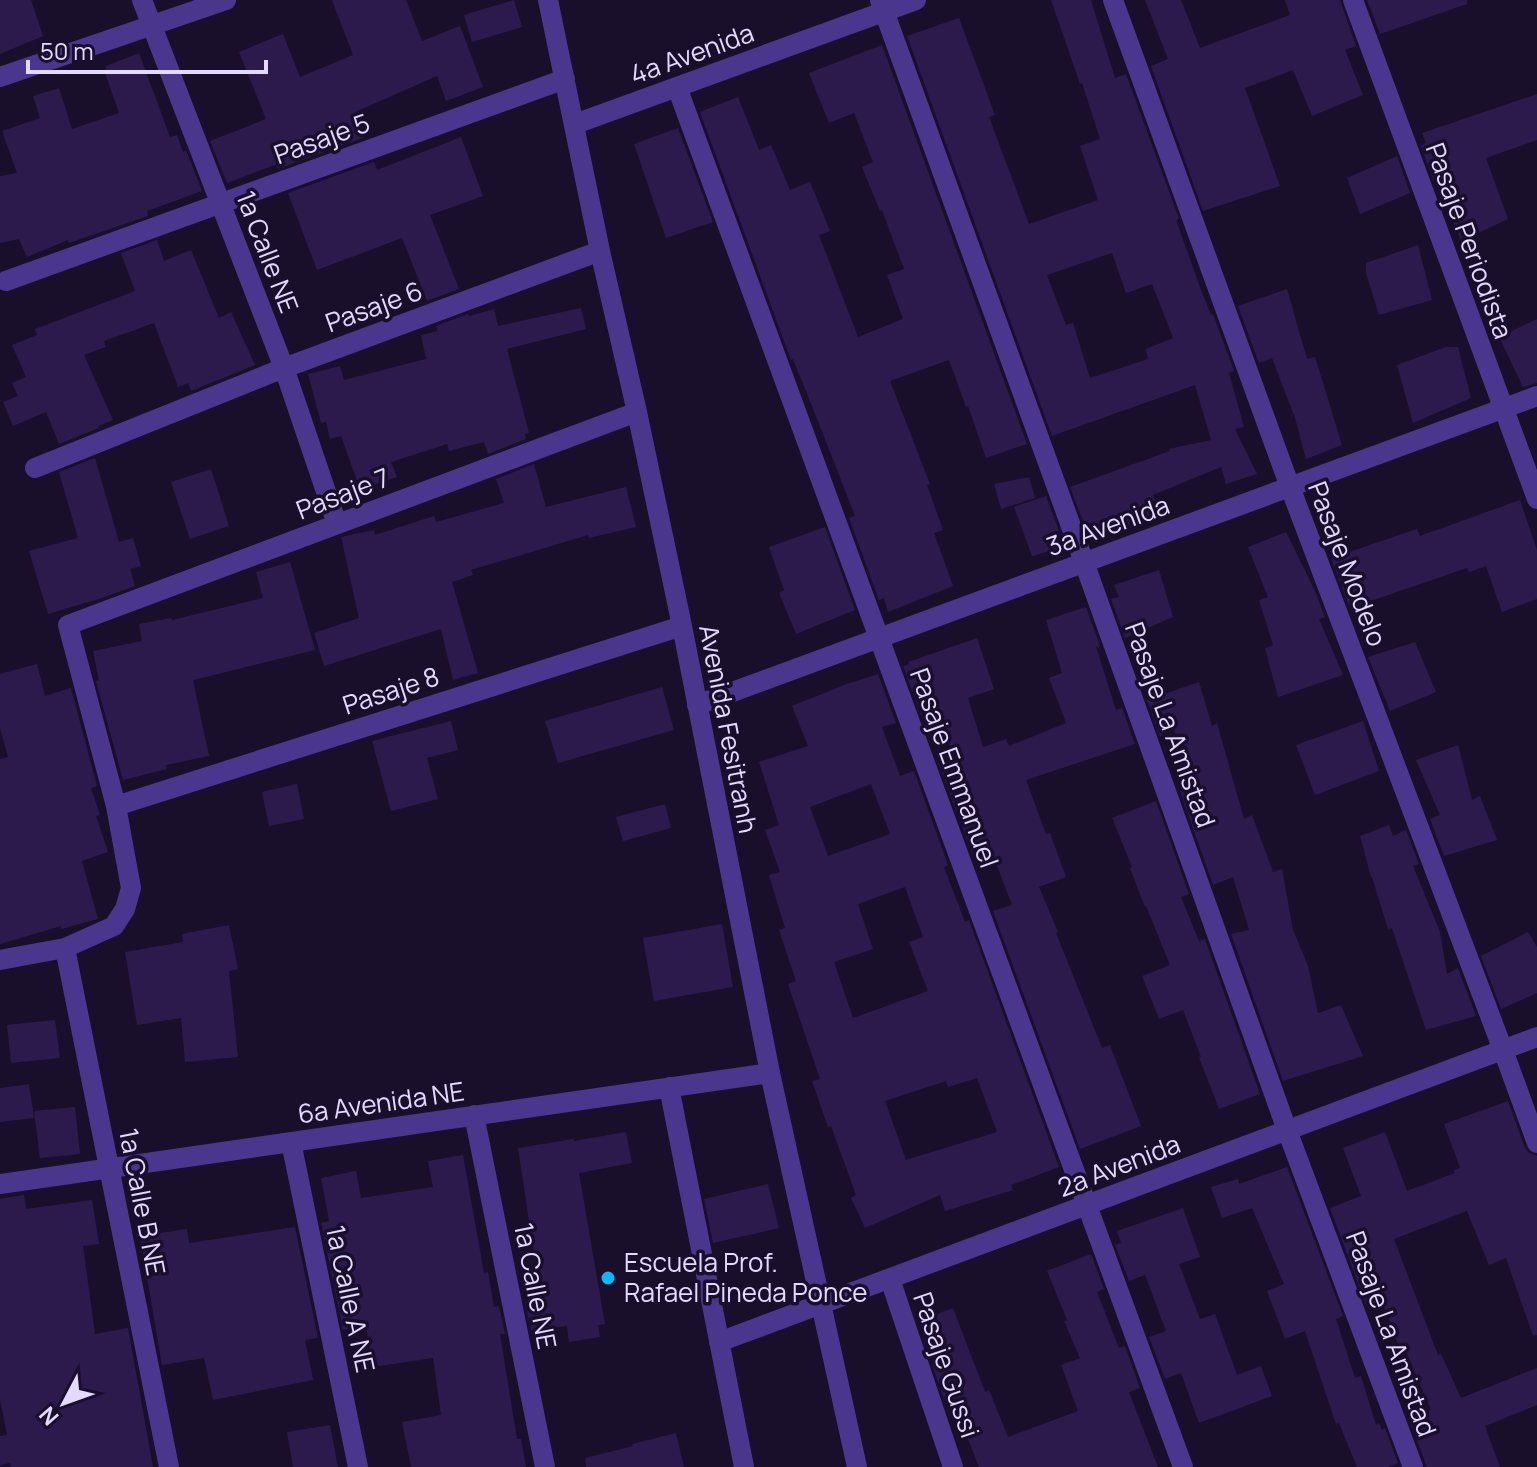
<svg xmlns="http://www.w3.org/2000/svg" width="1537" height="1467" viewBox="0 0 1537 1467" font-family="Manrope,sans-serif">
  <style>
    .building { fill: #2d1a4d; fill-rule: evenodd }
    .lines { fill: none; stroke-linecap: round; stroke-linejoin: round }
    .minor { stroke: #4a378d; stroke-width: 20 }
    .poi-dot { fill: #05b8ff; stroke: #190f2b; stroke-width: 3 }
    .labels { text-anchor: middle; stroke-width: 7; stroke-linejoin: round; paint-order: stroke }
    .street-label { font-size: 26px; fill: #e4d9ff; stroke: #190f2b }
    .poi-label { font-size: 26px; fill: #e4d9ff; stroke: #190f2b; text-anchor: start }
  </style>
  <rect width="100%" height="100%" fill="#190f2b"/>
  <path class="building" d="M0 0H31L43 36 0 54Z
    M332 0H406L422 41 460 26 483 87 446 101 437 76 355 112 365 137 278 169 277 164 227 183 210 141 266 119 239 52 283 34 300 77 353 55Z
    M514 0 522 27 472 42 464 15Z
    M1051 0H1091L1115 78 1126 74 1179 219 1176 220 1200 287 1211 315 1213 314 1234 371 1229 373 1244 427 1235 429 1257 474 1226 484 1221 467 1153 495 1159 513 1090 539 1070 487 1170 451 1169 449 1211 440 1195 385 1052 436 907 36 959 18 995 115 989 117 1029 224 1098 200 1080 146 1100 139 1082 83 1080 84ZM1112 253 1126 293 1152 284 1173 338 1146 349 1148 359 1090 378 1073 323 1066 325 1047 275Z
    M1145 0H1181L1200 48 1290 15 1285 0H1340L1356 46 1345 50 1363 95 1312 116 1293 70 1245 88 1280 186 1203 211 1151 66 1168 59Z
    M1367 0H1467V4L1380 34Z
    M882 45 1027 444 986 458 968 406 966 407 949 360 890 381 930 484 927 485 943 530 934 533 953 586 888 612 884 598 879 600 849 518 855 516 812 406 793 359 791 360 700 112 738 97 759 150 771 145 790 190 810 182 830 231 819 235 858 337 903 319 887 275 904 269 882 210 880 211 862 167 873 162 854 113 829 123 809 73Z
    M139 53 170 137 177 135 183 152 186 150 202 191 147 211 148 216 69 243 68 240 27 257 19 239 0 243V176L17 173 2 131 40 118 33 96 59 88 72 129 119 113 106 76V66Z
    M1537 94V140L1486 158 1508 219 1461 241 1437 181 1434 182 1421 146 1426 143 1422 133Z
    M678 128 713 222 666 238 634 144Z
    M461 137 483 196 430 215 459 289 427 301 402 238 317 270 288 193 374 162 377 170Z
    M1397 156 1410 193 1360 214 1347 178Z
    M157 240 164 261 191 250 219 318 231 312 255 365 191 391 188 383 178 387 154 323 104 341 106 347 84 355 113 420 98 426 99 428 59 444 46 412 13 426 3 402 18 396 12 383 26 377 12 345 37 335 35 329 135 291 121 253Z
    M1418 245 1432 300 1379 315 1366 273V263Z
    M1287 289 1307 359 1315 357 1342 445 1306 459 1295 418 1272 358 1259 363 1238 306Z
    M581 308 586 329 507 349 529 433 525 434 526 439 488 454 484 442 449 451 447 444 391 462 397 477 360 489 341 436 330 439 326 422 321 423 308 374 340 366 344 380 426 359 421 335 438 331 436 326 468 314 469 316 494 309 498 326Z
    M1537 319V383L1523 387 1499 337Z
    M1446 347H1458L1471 398 1413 423 1397 365Z
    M95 458 119 542 133 538 141 566 130 569 135 586 102 598 48 614 29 551 78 538 59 472Z
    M534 464 546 507 626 487 636 527 589 538 588 535 471 570 473 575 452 582 478 673 453 680 441 629 324 666 314 633 359 618 341 537 374 530 375 535 434 516 436 522 504 503 496 479Z
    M211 469 229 526 190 539 171 482Z
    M1029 477 1035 498 1001 509 994 484Z
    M1046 496 1065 547 1032 556 1014 507Z
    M1520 500 1537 550V599L1502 612 1486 566 1469 572 1467 568 1350 608 1331 558 1417 529 1420 536Z
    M825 527 855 610 796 634 779 593 784 590 769 547Z
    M1286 532 1315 591 1325 617 1319 619 1343 675 1278 697 1265 648 1273 645 1259 600 1268 597 1248 547Z
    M290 562 315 650 193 680 209 756 166 765 167 769 123 780 96 681 99 680 93 651 142 641 139 624 171 618 172 620 263 598 256 572Z
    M1159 570 1173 617 1125 638 1111 599 1119 597 1114 585Z
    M1086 607 1100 646 1096 647 1116 710 1122 708 1135 744 1026 780 1046 834 1050 833 1066 877 1039 887 1058 932 1056 933 1102 1048 1110 1045 1141 1126 1080 1149 993 911 1012 905 991 850 973 856 938 762 953 757 938 708 921 714 903 666 909 664 908 662 977 638 994 689 968 698 983 747 1006 739 1009 746 1066 723 1049 678 1062 673 1046 620Z
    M1415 642 1436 692 1390 711 1368 657Z
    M37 664 45 696 71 688 97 786 91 788 100 815 96 816 108 852 82 861 98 919 61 929V926L0 944V759L8 757 0 728V674Z
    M878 674 896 723 882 727 900 776 914 771 948 865 944 867 965 922 969 920 1059 1167 1011 1185 1013 1190 945 1211 940 1195 865 1228 851 1198 856 1195 831 1126 828 1127 812 1081 820 1079 788 984 796 981 779 930 785 928 769 875 780 872 765 830 779 825 759 762 808 746 792 706 847 684ZM871 784 890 834 828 856 810 807ZM905 887 923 937 909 942 928 991 853 1018 834 962 873 949 858 904ZM977 1078 997 1132 906 1160 885 1101 946 1081 948 1087Z
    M1199 682 1212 726 1217 723 1244 819 1252 815 1273 872 1282 869 1293 930 1308 966 1318 1013 1341 1005 1363 1056 1283 1081 1231 934 1249 930 1233 877 1213 885 1180 791 1197 784 1174 730 1160 736 1147 700Z
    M662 687 674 730 558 763 545 721Z
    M451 721 458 750 427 758 438 799 391 811 372 741Z
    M1363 721 1379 771 1315 795 1296 745Z
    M1458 745 1472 800 1480 796 1497 840 1444 856 1430 819 1440 815 1416 760Z
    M297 784 304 819 269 826 262 792Z
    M1156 801 1189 894 1181 897 1199 941 1205 939 1260 1094 1219 1109 1199 1057H1201L1183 1010 1159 1019 1142 976 1170 965 1146 906 1145 907 1130 868 1132 867 1112 818Z
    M665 804 671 828 623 841 616 817Z
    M1389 825 1393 836 1406 830 1419 864 1413 866 1440 932 1447 974 1458 968 1476 1016 1426 1030 1392 928 1388 929 1372 877H1371L1360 836Z
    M722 924 733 987 654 1001 643 938Z
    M229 925 238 969 229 971 238 1057 185 1062 181 1018 137 1025 125 952 183 942 182 934Z
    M1528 932 1537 947V993L1501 1009 1481 956Z
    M55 1020 60 1058 11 1063 7 1025Z
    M29 1084 34 1118 0 1122V1088Z
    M1508 1101 1525 1148 1529 1153 1537 1156V1335L1533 1336 1506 1258 1489 1265 1467 1211 1394 1239 1438 1355 1441 1354 1461 1398 1537 1368V1405L1485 1426 1500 1467H1427L1409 1419 1431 1410 1405 1349 1400 1350 1382 1301 1367 1307 1330 1208 1361 1196 1343 1148 1385 1132 1407 1191 1455 1173 1454 1170 1460 1168 1444 1124Z
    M75 1107 80 1154 40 1158 34 1111Z
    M626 1132 632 1163 579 1173 605 1324 598 1325 600 1337 569 1342 567 1326 531 1330 525 1302 541 1299 518 1148 574 1139V1141Z
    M463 1155 484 1273 488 1272 494 1307 499 1306 505 1334H500L517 1439H521L526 1467H411L402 1422 441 1415 433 1358 373 1367 366 1326 343 1330 321 1223 329 1221 321 1178 356 1171 361 1198 433 1187 428 1161Z
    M1287 1167 1343 1316 1336 1319 1355 1378 1361 1376 1376 1425 1379 1423 1382 1430 1385 1428 1398 1463 1388 1467H1357L1339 1423 1336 1424 1305 1331 1285 1339 1267 1291 1284 1284 1252 1208 1222 1218 1211 1187 1238 1179 1239 1184Z
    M768 1184 779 1228 713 1243 704 1199Z
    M24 1195 26 1209 92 1200 99 1244 83 1246 95 1334 128 1328 153 1467H11L10 1463 0 1465V1436L7 1435 0 1399V1199Z
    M1183 1208 1200 1257 1179 1264 1200 1319 1215 1314 1237 1375 1261 1366 1272 1396 1199 1423 1181 1373 1165 1379 1149 1337 1166 1331 1145 1275 1129 1281 1115 1245 1121 1243 1117 1231Z
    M295 1227 318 1338 305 1340 313 1380 213 1400 204 1358 162 1365 140 1236 187 1229 189 1243Z
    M1091 1254 1104 1289 1097 1292 1119 1348 1125 1346 1140 1388 1129 1392 1158 1467H979L953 1401 946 1404 932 1365 937 1363 921 1320 953 1308 985 1392 989 1390 1008 1437 1078 1411 1061 1365 1080 1358 1064 1321 1067 1320 1047 1271Z
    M330 1425 338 1467H293L287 1432Z
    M676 1433 684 1467H586L585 1458 633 1446 632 1444Z"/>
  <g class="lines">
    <path class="minor" d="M142 0 284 368 337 524
      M548 0 600 251 637 412 682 626 770 1073 857 1467
      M880 0 1084 562 1287 1130 1413 1467
      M1113 0 1290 487 1503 1050 1537 1143
      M1353 0 1537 499
      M0 77 226 0
      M677 87 1183 1467
      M575 124 916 0
      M6 281 565 79
      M35 468 284 368 600 251
      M697 705 1537 396
      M116 806 682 626
      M65 948 169 1467
      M0 960 65 948 114 926 125 909 131 888 116 806 68 625 637 412
      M669 1087 744 1467
      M474 1115 545 1467
      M291 1142 358 1467
      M0 1184 770 1073
      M890 1279 953 1467
      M719 1342 1537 1037"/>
  </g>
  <circle class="poi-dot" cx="608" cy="1278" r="8"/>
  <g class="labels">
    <g class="street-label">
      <text transform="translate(692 54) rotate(-20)" y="9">4a Avenida</text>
      <text transform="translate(322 139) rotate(-20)" y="9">Pasaje 5</text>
      <text transform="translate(1469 241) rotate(70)" y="9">Pasaje Periodista</text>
      <text transform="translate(267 252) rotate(69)" y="9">1a Calle NE</text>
      <text transform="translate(374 307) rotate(-20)" y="9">Pasaje 6</text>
      <text transform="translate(343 494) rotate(-21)" y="9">Pasaje 7</text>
      <text transform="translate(1108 526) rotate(-20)" y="9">3a Avenida</text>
      <text transform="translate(1347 564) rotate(69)" y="9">Pasaje Modelo</text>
      <text transform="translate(391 691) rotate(-18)" y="9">Pasaje 8</text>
      <text transform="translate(1170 725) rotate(70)" y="9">Pasaje La Amistad</text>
      <text transform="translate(728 729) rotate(79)" y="9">Avenida Fesitranh</text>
      <text transform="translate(954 768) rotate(70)" y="9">Pasaje Emmanuel</text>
      <text transform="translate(381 1103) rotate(-8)" y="9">6a Avenida NE</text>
      <text transform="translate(1119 1166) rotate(-21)" y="9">2a Avenida</text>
      <text transform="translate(142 1202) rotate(79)" y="9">1a Calle B NE</text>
      <text transform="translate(535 1286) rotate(79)" y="9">1a Calle NE</text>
      <text transform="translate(350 1299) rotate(78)" y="9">1a Calle A NE</text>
      <text transform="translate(1391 1334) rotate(70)" y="9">Pasaje La Amistad</text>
      <text transform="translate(946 1365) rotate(71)" y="9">Pasaje Gussi</text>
    </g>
    <g class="poi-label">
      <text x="624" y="1272">Escuela Prof.<tspan x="624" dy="30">Rafael Pineda Ponce</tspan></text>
    </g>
  </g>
  <g transform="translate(64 1403) rotate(229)" stroke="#190f2b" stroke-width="6" paint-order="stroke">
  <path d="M0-6L14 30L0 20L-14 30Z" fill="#e4d9ff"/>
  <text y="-12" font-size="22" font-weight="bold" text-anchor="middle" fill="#e4d9ff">N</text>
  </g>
  <path d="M28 60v12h238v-12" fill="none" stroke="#e4d9ff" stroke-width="4"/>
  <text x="40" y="60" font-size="24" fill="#e4d9ff" stroke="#190f2b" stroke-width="6" paint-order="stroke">50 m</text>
</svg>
